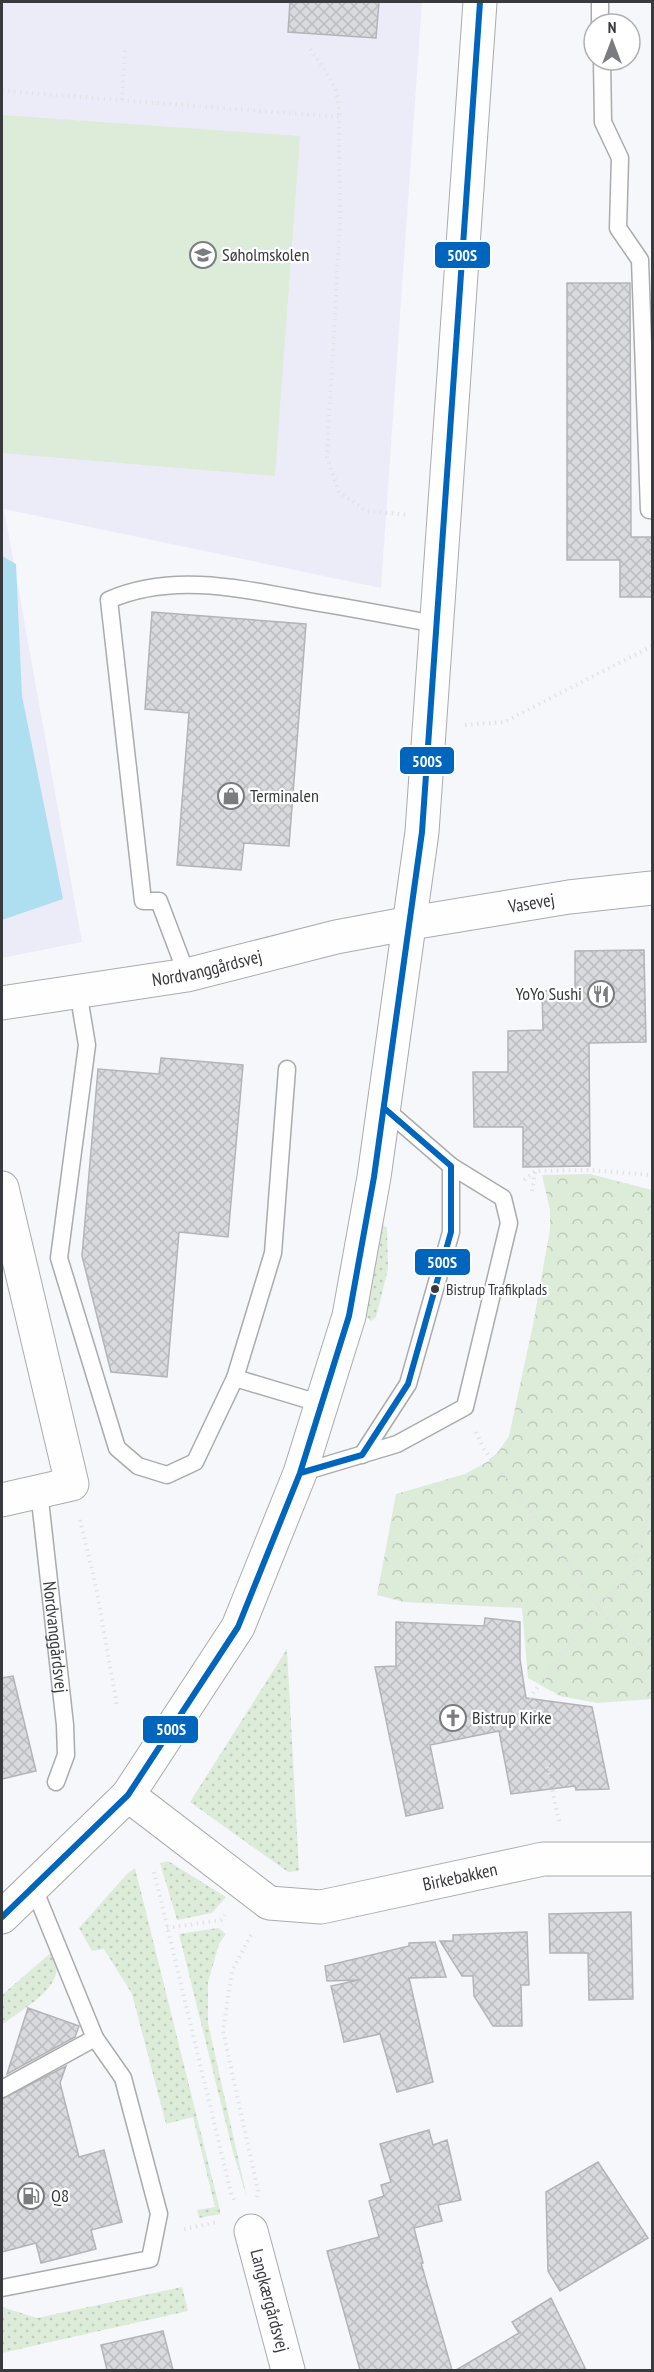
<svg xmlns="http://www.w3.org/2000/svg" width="654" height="2372" viewBox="0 0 654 2372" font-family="'PT Sans Narrow',sans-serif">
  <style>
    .education { fill: #ececf8 }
    .grass { fill: url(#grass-dots) }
    .park { fill: url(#park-crowns) }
    .pitch { fill: #ddebd9 }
    .water { fill: #aedff0 }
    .building { fill: url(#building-cross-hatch); stroke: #b3b4b7; stroke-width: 1.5 }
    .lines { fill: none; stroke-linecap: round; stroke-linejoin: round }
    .lane-casing { stroke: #aaabad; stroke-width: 19 }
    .street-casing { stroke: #aaabad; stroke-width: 35 }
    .secondary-casing { stroke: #aaabad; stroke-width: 35 }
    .path { stroke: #e2e3e5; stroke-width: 4; stroke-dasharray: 1.5 4.5; stroke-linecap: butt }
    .lane { stroke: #fefefe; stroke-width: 16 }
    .street { stroke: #fefefe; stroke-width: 33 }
    .secondary { stroke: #fefefe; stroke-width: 33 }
    .bus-1-casing { stroke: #fff; stroke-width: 10 }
    .bus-1 { stroke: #0065bd; stroke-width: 6 }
    .bus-dot { fill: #393a3e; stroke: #fff; stroke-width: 2 }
    .labels { text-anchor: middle; stroke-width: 4.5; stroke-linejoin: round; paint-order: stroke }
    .bus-label { font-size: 16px; fill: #393a3e; stroke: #fff; text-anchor: start }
    .poi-label { font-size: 18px; fill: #393a3e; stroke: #fff; text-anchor: start }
    .street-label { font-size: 18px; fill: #393a3e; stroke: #fff }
    .line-badge { stroke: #fff; stroke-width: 2 }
    .badge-label { font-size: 16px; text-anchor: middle; font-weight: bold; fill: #fff }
  </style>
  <defs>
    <pattern id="grass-dots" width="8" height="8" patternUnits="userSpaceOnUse" patternTransform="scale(1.5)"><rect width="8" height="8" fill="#ddebd9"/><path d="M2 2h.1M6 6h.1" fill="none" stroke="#becabb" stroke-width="1.8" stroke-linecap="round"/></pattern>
    <pattern id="park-crowns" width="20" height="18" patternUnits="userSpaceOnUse" patternTransform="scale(1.5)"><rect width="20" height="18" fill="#ddebd9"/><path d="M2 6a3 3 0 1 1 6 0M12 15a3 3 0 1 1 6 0" fill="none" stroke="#becabb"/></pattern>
    <pattern id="building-cross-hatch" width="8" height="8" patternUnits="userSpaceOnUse" patternTransform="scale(1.5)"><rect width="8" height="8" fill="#d9dade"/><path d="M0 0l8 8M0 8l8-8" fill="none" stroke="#bbbcc0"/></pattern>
  </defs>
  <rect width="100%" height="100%" fill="#f6f7fb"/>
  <path class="education" d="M2 2H422L381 588 4 509 82 942 2 958Z"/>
  <path class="grass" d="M382 1224 387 1228 388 1269 376 1317 371 1321 365 1315 377 1228Z
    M287 1649 299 1871 288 1872 190 1802Z
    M168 1861 226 1897 212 1913 177 1920 160 1863Z
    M135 1868 220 2210V2214L199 2218 197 2210 215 2207 193 2117 166 2124 132 1994 104 1949 92 1951 79 1928 126 1875Z
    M218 1928 226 1934 219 1944 208 1982V2023L247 2198 233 2152 179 1934Z
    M54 1950C55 1956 58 1963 57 1969 54 1994 20 2010 2 2025V1995Z
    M182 2287 188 2311 2 2353V2307L37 2318Z"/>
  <path class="park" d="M590 1174 652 1190V1699L597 1703 560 1696 528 1678 522 1608 404 1602 377 1595 396 1494 465 1474 487 1462 498 1452 509 1436 533 1325 550 1229V1210L542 1175Z"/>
  <path class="pitch" d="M2 115 300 136 275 476 2 453Z"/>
  <path class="water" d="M2 556 16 564 22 696 63 899 2 920Z"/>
  <path class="building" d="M290 2H379L376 38 288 32Z
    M567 283H630L631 537H652V597H620V560H567Z
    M152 612 306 624 289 846 244 843 241 870 177 865 189 713 145 709Z
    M644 950 646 1042 589 1043 590 1166 523 1167V1127H474L473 1072H508V1031L543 1030 542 991 575 990V951Z
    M161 1058 243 1065 228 1237 179 1232 167 1377 111 1372 82 1256 98 1069 159 1074Z
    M485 1618 520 1622V1659L526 1698 592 1707 609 1789 576 1790 575 1786 511 1794 499 1731 430 1745 443 1808 406 1816 375 1667 396 1666V1622L484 1626Z
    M13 1676 36 1771 2 1779V1678Z
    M631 1912 633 1999 589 2000 588 1953H550L549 1914Z
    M527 1932 529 1985H521L522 2026H493L474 1996 473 1976H462L440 1941H453V1935Z
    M435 1942 446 1977 409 1978 433 2082 397 2092 380 2034 344 2042 331 1986 359 1980 327 1981 325 1966 409 1946V1943Z
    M28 2008 79 2026 75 2037 7 2074Z
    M66 2066 60 2083 79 2157 104 2150 122 2222 91 2230 96 2249 41 2263 36 2243 2 2252V2099Z
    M429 2130 433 2145 447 2140 461 2200 438 2205 442 2221 414 2228 423 2263H421L452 2370H360L327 2251 379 2237 369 2201 384 2196 381 2185 391 2182 380 2144Z
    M598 2162 648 2238 560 2291 548 2271 546 2192Z
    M551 2298 586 2370H456L519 2333 512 2322Z
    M163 2331 173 2370H107L101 2345Z"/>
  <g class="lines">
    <defs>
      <g id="lane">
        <path d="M600 2V24"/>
        <path d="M602 60 603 122 620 158 618 228 640 260 649 510H652"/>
        <path d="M187 975 159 901H143L109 600C173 572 243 589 308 601 351 608 393 616 435 624"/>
        <path d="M78 991 87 1045 59 1258 117 1448 138 1466 167 1475 195 1462 235 1378"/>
        <path d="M287 1069 273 1253 235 1378 322 1404"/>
        <path d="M362 1455 408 1384 451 1232V1166"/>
        <path d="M300 1473 397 1444 465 1407 509 1223 503 1198 451 1166 384 1108"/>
        <path id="s1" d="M39 1491 65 1725 66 1755 56 1782"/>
        <path d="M2 2089 95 2038 33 1886"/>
        <path d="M2 2288 150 2259 159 2214 123 2078 95 2038"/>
      </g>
      <g id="street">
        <path id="s2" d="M2 1003 187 975 336 937 411 923"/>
        <path d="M2 1188 72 1484 2 1500"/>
        <path id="s3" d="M128 1795 269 1903 321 1907 543 1859H652"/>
        <path id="s4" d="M251 2231 288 2370"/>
      </g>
      <g id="secondary">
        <path id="s5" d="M411 923 569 897 652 888"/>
        <path d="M2 1917 128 1795 238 1627 300 1473 349 1316 374 1177 422 832 480 2"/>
      </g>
    </defs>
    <use href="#lane" class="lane-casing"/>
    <use href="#street" class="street-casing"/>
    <use href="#secondary" class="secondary-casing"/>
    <path class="path" d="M310 49C328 75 339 83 339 117
      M2 91 339 117 340 222 327 457 339 492 367 511 409 515
      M122 100 125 48
      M465 725 504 722 652 646
      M524 1180 535 1171 589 1170 652 1175
      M532 1191 535 1172
      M476 1432 484 1449 607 1618 652 1660
      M80 1520 96 1587 117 1706
      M538 1728 531 1696 598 1606 631 1576 649 1510 652 1485
      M547 1767 560 1825
      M154 1872 231 2193 235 2201
      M167 1928 221 1920 225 1915
      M251 1935 232 1971 223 2031 258 2191 257 2197
      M184 2229 218 2222"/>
    <use href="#lane" class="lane"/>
    <use href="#street" class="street"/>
    <use href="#secondary" class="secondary"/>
    <defs>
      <path id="bus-1" d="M300 1473 362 1455 408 1384 451 1232V1166L384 1108
        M2 1917 128 1795 238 1627 300 1473 349 1316 374 1177 422 832 480 2"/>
    </defs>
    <use href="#bus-1" class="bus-1-casing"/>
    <use href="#bus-1" class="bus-1"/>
  </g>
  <defs>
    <symbol id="school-ring" viewBox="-11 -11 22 22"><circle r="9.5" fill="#fff" stroke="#7b7c80" stroke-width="1.5"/><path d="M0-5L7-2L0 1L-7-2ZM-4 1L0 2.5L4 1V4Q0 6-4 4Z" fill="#7b7c80"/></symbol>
    <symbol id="shop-ring" viewBox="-11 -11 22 22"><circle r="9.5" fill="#fff" stroke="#7b7c80" stroke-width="1.5"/><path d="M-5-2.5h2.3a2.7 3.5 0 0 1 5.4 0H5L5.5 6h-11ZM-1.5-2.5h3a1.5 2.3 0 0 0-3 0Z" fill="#7b7c80"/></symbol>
    <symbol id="restaurant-ring" viewBox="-11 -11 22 22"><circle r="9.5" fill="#fff" stroke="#7b7c80" stroke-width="1.5"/><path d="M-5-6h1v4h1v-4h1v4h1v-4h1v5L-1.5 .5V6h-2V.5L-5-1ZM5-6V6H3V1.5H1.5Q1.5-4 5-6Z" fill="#7b7c80"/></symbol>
    <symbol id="church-ring" viewBox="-11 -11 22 22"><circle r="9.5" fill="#fff" stroke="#7b7c80" stroke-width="1.5"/><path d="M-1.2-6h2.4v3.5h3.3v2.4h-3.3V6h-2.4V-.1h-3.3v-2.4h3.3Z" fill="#7b7c80"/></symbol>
    <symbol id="fuel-ring" viewBox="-11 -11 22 22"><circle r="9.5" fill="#fff" stroke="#7b7c80" stroke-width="1.5"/><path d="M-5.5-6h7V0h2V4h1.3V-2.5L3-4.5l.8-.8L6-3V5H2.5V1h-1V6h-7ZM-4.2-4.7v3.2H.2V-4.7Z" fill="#7b7c80"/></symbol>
  </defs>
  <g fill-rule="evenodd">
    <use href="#school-ring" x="188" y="240" width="30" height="30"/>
    <use href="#shop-ring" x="216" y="781" width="30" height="30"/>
    <use href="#restaurant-ring" x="586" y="979" width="30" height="30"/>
    <use href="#church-ring" x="438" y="1703" width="30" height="30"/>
    <use href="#fuel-ring" x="16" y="2181" width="30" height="30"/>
  </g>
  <circle class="bus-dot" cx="435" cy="1289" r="5"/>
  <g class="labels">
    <g class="bus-label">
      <text x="446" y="1295">Bistrup Trafikplads</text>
    </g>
    <g class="poi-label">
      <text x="222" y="261">Søholmskolen</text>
      <text x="250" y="802">Terminalen</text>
      <text x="582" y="1000" text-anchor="end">YoYo Sushi</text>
      <text x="472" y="1724">Bistrup Kirke</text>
      <text x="51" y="2202">Q8</text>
    </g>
    <g class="street-label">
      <text dy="6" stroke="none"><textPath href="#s5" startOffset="122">Vasevej</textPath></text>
      <text dy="6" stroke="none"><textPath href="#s2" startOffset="208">Nordvanggårdsvej</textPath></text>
      <text dy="6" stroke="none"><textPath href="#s1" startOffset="147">Nordvanggårdsvej</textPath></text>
      <text dy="6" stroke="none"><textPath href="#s3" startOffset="372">Birkebakken</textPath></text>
      <text dy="6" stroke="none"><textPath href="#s4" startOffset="72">Langkærgårdsvej</textPath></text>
    </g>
  </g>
  <g class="line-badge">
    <rect x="434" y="241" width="57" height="28" rx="6" fill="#0065bd"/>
    <rect x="399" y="746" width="56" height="29" rx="6" fill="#0065bd"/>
    <rect x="414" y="1248" width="57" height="28" rx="6" fill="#0065bd"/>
    <rect x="142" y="1715" width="57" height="29" rx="6" fill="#0065bd"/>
  </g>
  <g class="badge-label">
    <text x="462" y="261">500S</text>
    <text x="427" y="767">500S</text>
    <text x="442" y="1268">500S</text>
    <text x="171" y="1735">500S</text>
  </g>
  <rect width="654" height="2372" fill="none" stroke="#393a3e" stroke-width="6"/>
  <g transform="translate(612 42)"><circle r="28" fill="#ffffff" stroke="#b0b0b2" stroke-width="1.5"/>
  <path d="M0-4.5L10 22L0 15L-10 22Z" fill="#7b7c80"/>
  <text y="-9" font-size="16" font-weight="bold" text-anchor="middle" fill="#393a3e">N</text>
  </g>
</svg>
